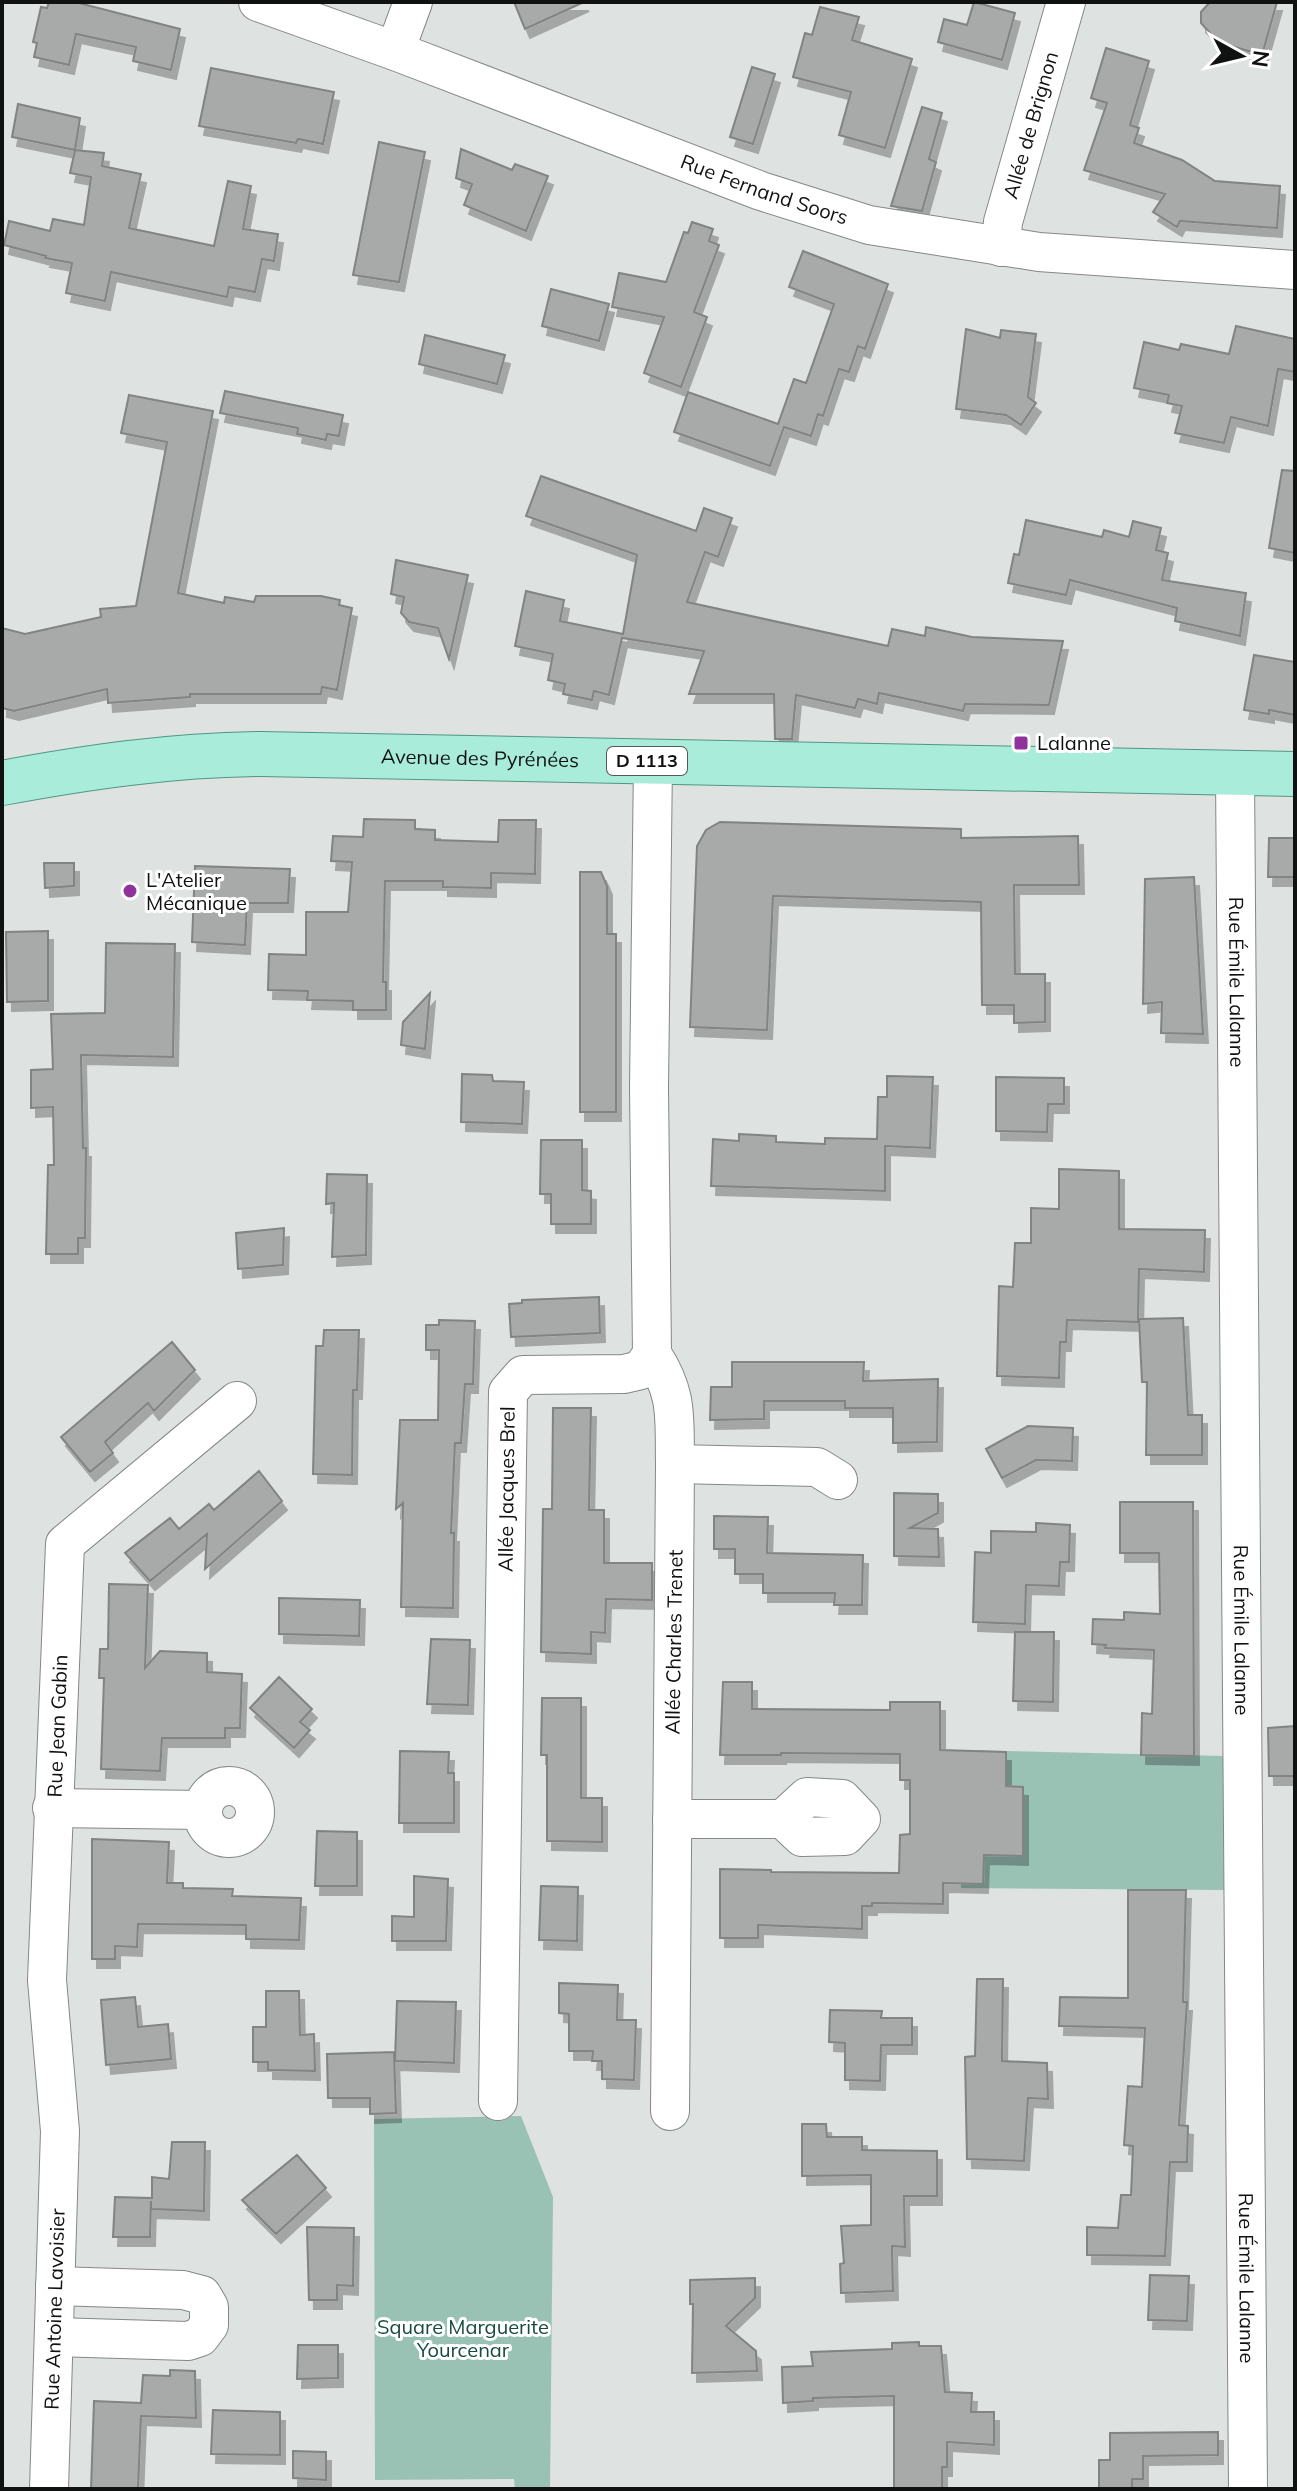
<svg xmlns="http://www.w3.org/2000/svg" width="1297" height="2491" viewBox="0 0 1297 2491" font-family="Mulish,sans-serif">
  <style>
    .green { fill: #99c2b5 }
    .building { fill: #a7aaa9; stroke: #818483; stroke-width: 2; filter: url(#shadow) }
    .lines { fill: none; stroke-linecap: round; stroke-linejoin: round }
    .minor-casing { stroke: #848886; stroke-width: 40 }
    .major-casing { stroke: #4f9783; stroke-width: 46 }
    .minor { stroke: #fff; stroke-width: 38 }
    .major { stroke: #aaecda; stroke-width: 44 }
    .poi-dot { fill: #90329b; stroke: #fff; stroke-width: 3 }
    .labels { text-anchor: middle; stroke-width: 6; stroke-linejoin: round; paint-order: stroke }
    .shield { fill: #fff; stroke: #585858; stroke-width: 2 }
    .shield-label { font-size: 18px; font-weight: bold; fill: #101111 }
    .street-label { font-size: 20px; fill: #101111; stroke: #fff }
    .poi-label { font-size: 20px; fill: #101111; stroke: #fff; text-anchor: start }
    .park-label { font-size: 20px; fill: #184c3f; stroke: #fff }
  </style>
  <defs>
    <filter id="shadow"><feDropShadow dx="5" dy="9" stdDeviation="0" flood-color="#0004"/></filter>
  </defs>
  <rect width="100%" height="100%" fill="#dee2e1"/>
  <path class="green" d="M958 1750 1223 1756 1224 1890 961 1888Z
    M521 2116 553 2197 550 2489H515L514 2479 375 2480 374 2119Z"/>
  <path class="building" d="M49 2H75L180 29 171 70 133 61 136 47 76 34 69 65 34 57 37 43 33 42 41 7 47 8Z
    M514 2H584L525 29Z
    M974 2 1015 13 1002 60 938 42 944 19 967 25Z
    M1210 2H1277L1262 55 1218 42 1201 23V12Z
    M820 7 859 17 852 40 912 59 885 148 839 135 851 92 793 77 805 33 812 35Z
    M1106 48 1149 61 1130 125 1139 128 1134 143 1182 160 1215 181 1280 186 1277 228 1180 221 1177 227 1153 212 1165 194 1084 170 1107 103 1091 98Z
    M752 67 775 74 753 144 730 137Z
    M211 68 334 92 323 144 298 139 296 143 199 126Z
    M18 104 80 118 75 150 12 137Z
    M922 107 942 113 929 159 936 162 922 211 891 206Z
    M379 142 425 152 399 282 353 275Z
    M461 149 512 170 515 164 548 176 526 231 464 205 472 184 456 178Z
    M75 150 104 153 102 166 141 174 129 228 214 246 228 181 251 186 243 229 278 234 274 261 262 259 255 292 229 287 227 297 111 272 105 301 66 293 72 263 45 258 46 256 4 245 9 221 50 231 53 219 84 225 91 177 70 173Z
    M692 222 713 229 709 241 719 245 694 312 707 317 681 387 644 373 664 317 612 307 619 273 666 282 684 232 688 233Z
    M803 251 888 284 865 349 858 346 849 372 839 369 823 416 818 414 811 436 784 427 770 466 674 432 688 392 778 424 794 379 806 383 834 304 789 287Z
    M551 289 609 304 599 341 542 326Z
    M1236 326 1295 339V372L1278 369 1268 426 1231 417 1224 443 1175 433 1182 406 1167 403 1169 395 1134 388 1144 342 1179 350 1181 344 1229 354Z
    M966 329 1000 338 1001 330 1036 334 1028 397 1036 403 1021 425 1006 415 956 409Z
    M425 335 505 355 497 384 419 364Z
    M225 391 343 415 339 436 327 434 326 440 297 434 298 428 220 413Z
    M129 395 213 411 178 593 224 603 225 597 254 602 256 596H321L340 600 339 605 352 608 337 690 322 687 321 694H190V697L108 703 107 689 14 711 2 708V628L25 634 101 617 100 609 136 606 167 442 121 433Z
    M1282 470 1295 471V553L1269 548Z
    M541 476 696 531 704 508 732 518 718 557 705 552 687 602 888 646 892 629 925 636 926 627 972 637 1063 641 1049 705 965 704 963 711 879 693 877 704 858 699 855 708 796 695 792 739H775L774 694H689L704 651 622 638 609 695 594 691 592 700 563 694 565 684 548 680 553 654 515 646 526 591 564 600 560 621 623 634 637 555 526 516Z
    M1026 520 1102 537 1104 530 1129 537 1133 521 1161 528 1156 550 1168 553 1162 580 1246 593 1240 636 1175 621 1177 608 1070 580 1066 595 1008 583 1014 554 1019 555Z
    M396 560 468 575 449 659 438 628 409 622 401 613 404 597 391 594Z
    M1254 655 1295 662V715L1269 710V714L1244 710Z
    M364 819 415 820V829L435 830V840L498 842 499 820H536L535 874 491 873V888L443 887V881H385L383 982H386V1010H353V1001L307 1000 308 991 268 990 269 954 306 955V912H348L352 862 331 861 333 836 363 837Z
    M720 822 961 829V838L1078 836 1079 885H1014L1015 974H1045V1022L1014 1023V1005H982L981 902 773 896 767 1030 690 1027 697 846 706 830Z
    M1269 838H1295V877H1268Z
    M44 863H74V886L45 888Z
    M195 866 290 869 288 903H247L245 945 192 942Z
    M580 872H601L607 886V934H616V1112H580Z
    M1194 877 1203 1034 1161 1033 1162 1002 1143 1004 1145 879Z
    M48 931V1001L7 1002 6 932Z
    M106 943 175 944 173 1057 81 1055 83 1148H86L85 1238H78V1254H46L48 1165H54L53 1107 31 1108V1070L53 1069 51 1014 105 1013Z
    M430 993 425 1049 401 1045 403 1022Z
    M462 1074 492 1075 493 1081 524 1082 522 1124 461 1122Z
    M887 1076 933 1077 930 1148 885 1146V1191L711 1186 713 1139 739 1141V1134L776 1136V1142L825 1144V1138L877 1139 878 1097H887Z
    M996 1077 1064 1078V1104H1048L1047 1132 996 1131Z
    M541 1140H582V1190L591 1191V1224H551V1194H540Z
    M1059 1169 1119 1171V1229L1205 1230 1204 1272 1139 1269 1138 1322 1067 1320 1066 1342H1060L1059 1378 997 1376 999 1286 1013 1287 1015 1243H1031V1208L1059 1209Z
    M327 1174 367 1175 366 1255 332 1257 334 1203 326 1204Z
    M284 1228 283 1265 238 1269 236 1233Z
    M599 1297 600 1333 511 1337 509 1304 522 1303V1300Z
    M1183 1318 1188 1415H1202V1455H1146L1147 1382H1142L1139 1319Z
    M439 1320 475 1321 473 1384H465L461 1443H455L451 1533H454L453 1608 401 1607 403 1503 396 1509 400 1420H438L439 1350H426V1325H439Z
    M324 1330H359L357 1390H353L352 1475 313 1474 316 1346H323Z
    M172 1342 195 1370 154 1411 148 1403 105 1442 113 1453 90 1472 61 1437Z
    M732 1362H864L863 1381 938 1379 937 1442 893 1443V1408H845V1401H764V1419L710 1420 711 1387H732Z
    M553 1408H591L589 1510H604V1563H652V1600L606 1599 605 1633 591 1632V1654L541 1652 543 1509H552Z
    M1028 1426 1073 1428 1072 1461 1036 1460 1002 1478 986 1449Z
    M259 1471 282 1501 205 1569 207 1534 150 1581 125 1553 170 1518 179 1529 209 1504 214 1510Z
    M894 1493 938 1494V1513L910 1528 938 1529 939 1557 894 1556Z
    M1120 1502H1193L1194 1756 1141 1755 1142 1713 1152 1714 1154 1650 1105 1648 1106 1645 1092 1644 1093 1619 1124 1620V1612L1160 1614 1159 1553H1120Z
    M714 1516 768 1517 767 1553 863 1555 862 1605H834L835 1593H763V1574H735V1549H714Z
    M1036 1523 1070 1525 1069 1562H1060L1059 1586 1026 1585 1025 1624 973 1622 975 1552 991 1553V1531L1036 1532Z
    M109 1584 148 1585 145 1668 160 1651 207 1653V1672L242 1674 240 1728H225V1738H162L160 1771 101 1769 104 1678H99L100 1649H108Z
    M279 1598 360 1600 359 1636 279 1634Z
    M1015 1632H1054L1053 1702 1013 1701Z
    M431 1639 470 1640 468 1705 427 1704Z
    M279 1677 312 1709 300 1722 310 1730 294 1748 250 1708Z
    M723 1682H752V1709L890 1710V1702H940V1750L1006 1752V1786L1023 1787V1856L984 1855 983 1884 943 1883V1904L872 1903V1906H862V1929L758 1925V1938H720V1869L771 1870V1872L899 1873 900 1835 910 1834V1780H900V1754L781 1753V1755H720Z
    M542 1698H581V1798H602V1842L547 1841V1755H541Z
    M1295 1726V1776H1269L1268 1728Z
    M400 1751 449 1752 448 1773H454V1823H399Z
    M317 1831 357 1832V1886H315Z
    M92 1839 169 1842 167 1883H183V1888L233 1889 232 1896 301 1898 299 1940 246 1939V1925L138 1924 137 1947 115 1946V1959H92Z
    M414 1876 448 1879 446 1941H392V1916L414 1917Z
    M541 1886 578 1887 577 1941 539 1940Z
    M1128 1890H1186L1183 2002H1187L1179 2125 1188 2126 1187 2162H1170L1165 2256 1087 2255V2227L1118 2228 1121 2195H1131L1133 2146 1124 2145 1128 2086 1142 2087 1145 2028 1059 2026 1060 1997 1128 1998Z
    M977 1979H1003L1002 2061 1047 2063 1048 2099 1028 2098 1024 2161 967 2159 965 2057 975 2056Z
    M559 1983 618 1985 617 2020H636L634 2080 602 2079V2061H592L593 2051H569V2014L559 2013Z
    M266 1991H299L300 2035 314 2034 315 2071 268 2070V2062H253V2027H266Z
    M135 1997 138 2027 168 2024 171 2059 106 2065 101 2000Z
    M397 2001 456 2002 454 2063 395 2061Z
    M830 2010 882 2011 881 2018H912V2045H881L880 2081 845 2080V2043L829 2042Z
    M394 2052 396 2113 370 2114V2098H328L327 2054Z
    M802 2124H826L827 2137H862V2150L937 2151V2196H904L905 2247 892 2246 893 2291 841 2293 840 2264 844 2263 841 2226 871 2225V2175L802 2176Z
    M172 2142H205L204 2211 151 2209V2201L150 2237H113L115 2197 152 2198V2177L169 2179Z
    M297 2155 326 2188 276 2234 242 2200Z
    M307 2227 354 2228 353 2286 337 2285V2300H309Z
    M1150 2275 1189 2276 1187 2321 1148 2320Z
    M755 2278V2298L726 2326 756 2351 757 2371 692 2373 693 2304H690V2280Z
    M919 2342V2346H941L945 2392 972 2393 971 2412H994V2445L947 2442V2467H942V2489H894V2396L813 2398V2401L783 2403 782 2367 813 2366 811 2352 892 2349V2343Z
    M298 2345H338V2378L297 2379Z
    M170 2370 195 2371 196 2418 141 2416 138 2489H91L94 2401 141 2403 143 2375 170 2376Z
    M213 2410 280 2412V2455L211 2454Z
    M1218 2432V2455L1143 2456V2479H1132V2489H1099V2460H1110V2433Z
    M293 2451 326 2452V2480L293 2478Z"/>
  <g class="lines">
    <defs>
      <g id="minor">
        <path id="s1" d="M258 2 395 51 761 191 869 225 1039 252 1295 270"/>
        <path d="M395 51 413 2"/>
        <path id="s2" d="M1001 247 1003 222 1066 2"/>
        <path id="s3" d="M1235 772 1248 2489"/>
        <path d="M652 1354C679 1395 674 1418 675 1464L670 2111"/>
        <path d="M675 1464 817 1467 838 1480"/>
        <circle cx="229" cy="1812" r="26"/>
        <path d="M52 1808 203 1810"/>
        <path d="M672 1819H783L802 1837 845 1836 861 1819 842 1799 807 1797 783 1819"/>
        <path id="s4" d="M498 2101 508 1392 523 1375 624 1374 641 1370 652 1354 649 1088 653 761"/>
        <path d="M54 2337 188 2341 200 2337 209 2325V2307L202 2295 183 2290 55 2286"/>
        <path id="s5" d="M49 2489 60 2131 47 1980 65 1544 237 1401"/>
      </g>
      <g id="major">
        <path id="s6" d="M2 783C88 767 172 755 260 754L1295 774"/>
      </g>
    </defs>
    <use href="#minor" class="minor-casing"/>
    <use href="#major" class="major-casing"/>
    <use href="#minor" class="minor"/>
    <use href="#major" class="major"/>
  </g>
  <g class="poi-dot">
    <rect x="1013" y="735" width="16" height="16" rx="4"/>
    <circle cx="130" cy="891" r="8"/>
  </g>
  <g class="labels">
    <rect class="shield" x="607" y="747" width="80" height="28" rx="6"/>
    <g class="shield-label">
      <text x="647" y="767">D 1113</text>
    </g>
    <g class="street-label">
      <text dy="7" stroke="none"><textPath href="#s2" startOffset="126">Allée de Brignon</textPath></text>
      <text dy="7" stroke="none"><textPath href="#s1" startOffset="540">Rue Fernand Soors</textPath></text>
      <text dy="7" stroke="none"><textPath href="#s6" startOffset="480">Avenue des Pyrénées</textPath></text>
      <text dy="7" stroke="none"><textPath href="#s3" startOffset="210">Rue Émile Lalanne</textPath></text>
      <text dy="7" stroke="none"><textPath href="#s4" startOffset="612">Allée Jacques Brel</textPath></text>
      <text dy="7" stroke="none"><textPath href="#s3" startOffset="858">Rue Émile Lalanne</textPath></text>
      <text transform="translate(674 1642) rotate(-89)" y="7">Allée Charles Trenet</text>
      <text dy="7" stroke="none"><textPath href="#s5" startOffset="764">Rue Jean Gabin</textPath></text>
      <text dy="7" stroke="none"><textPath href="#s3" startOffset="1506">Rue Émile Lalanne</textPath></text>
      <text dy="7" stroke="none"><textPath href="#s5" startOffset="180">Rue Antoine Lavoisier</textPath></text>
    </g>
    <g class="poi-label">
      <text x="1037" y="750">Lalanne</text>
      <text x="146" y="887">L'Atelier<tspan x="146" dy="23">Mécanique</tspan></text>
    </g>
    <g class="park-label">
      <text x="463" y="2334">Square Marguerite<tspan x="463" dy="23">Yourcenar</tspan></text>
    </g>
  </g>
  <rect width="1297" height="2491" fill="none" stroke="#101111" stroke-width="8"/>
  <g transform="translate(1241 56) rotate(98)" stroke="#ffffff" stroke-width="6" paint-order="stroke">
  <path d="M0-6L14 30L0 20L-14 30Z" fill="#101111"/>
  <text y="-12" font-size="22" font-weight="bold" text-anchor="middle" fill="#101111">N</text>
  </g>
</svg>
